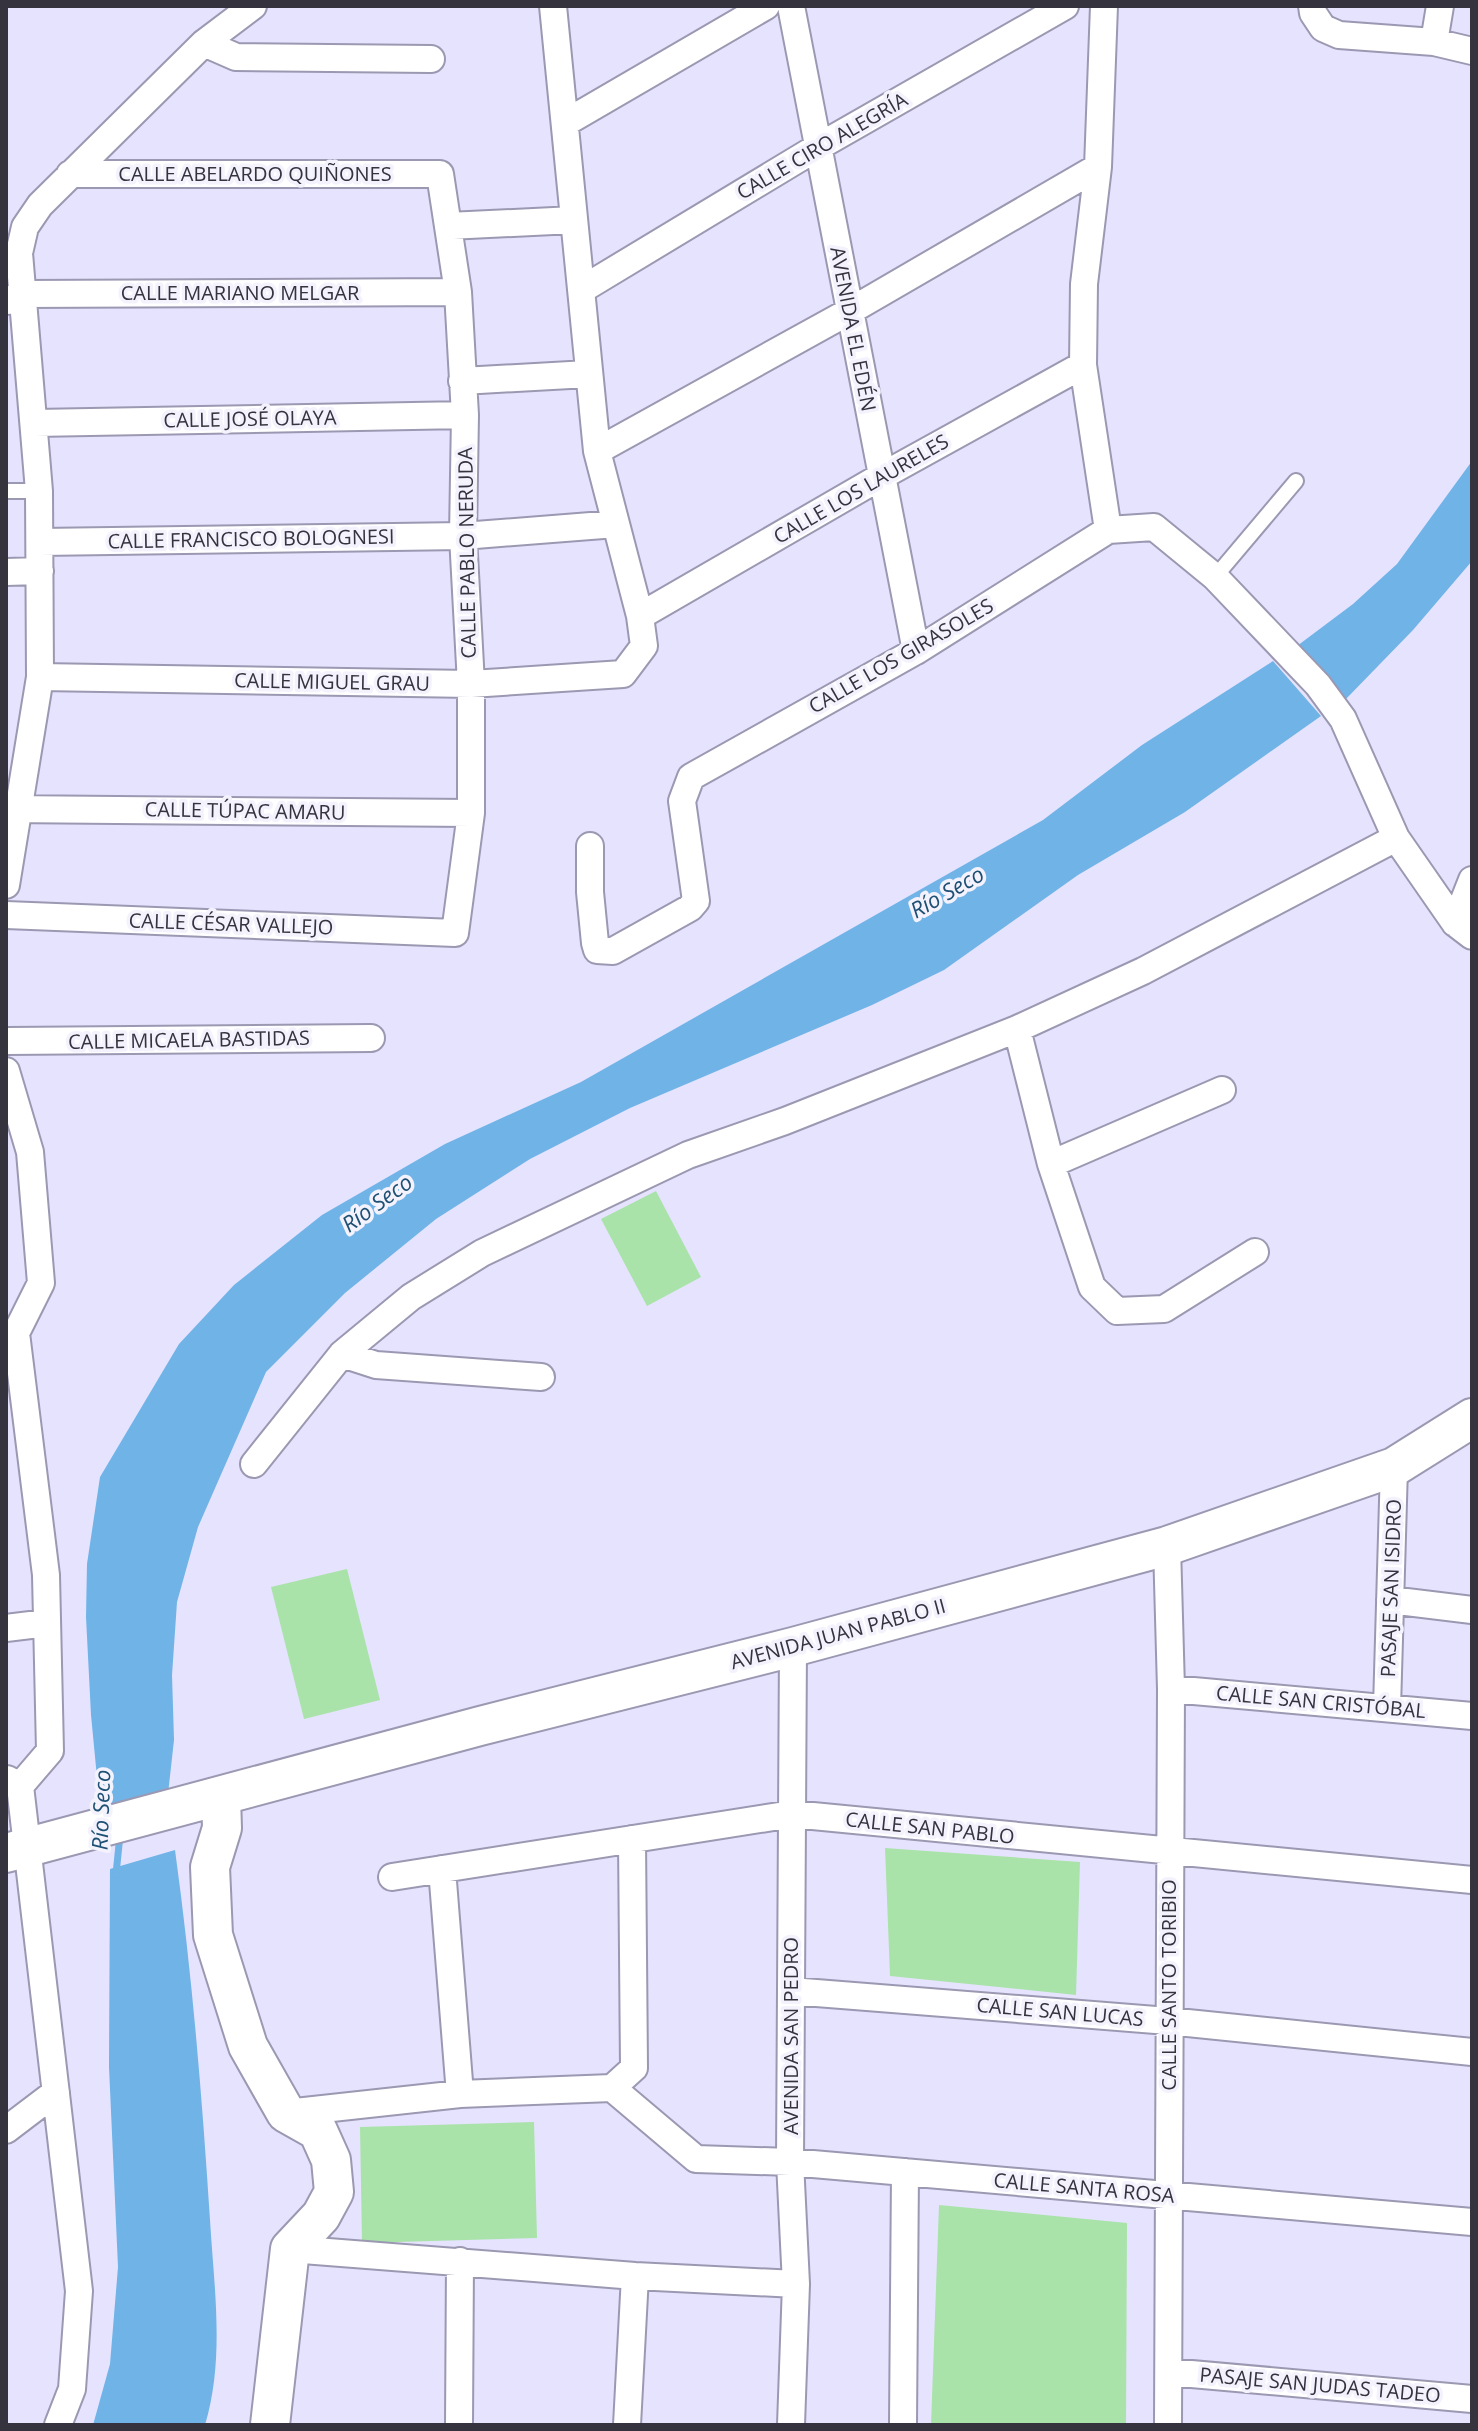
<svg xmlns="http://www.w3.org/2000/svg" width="1478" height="2431" viewBox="0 0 1478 2431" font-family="'Open Sans',sans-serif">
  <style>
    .green { fill: #a9e3a9 }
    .water { fill: #6fb3e7 }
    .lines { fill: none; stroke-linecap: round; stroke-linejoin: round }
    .stream { stroke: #6fb3e7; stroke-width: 7 }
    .lane-casing { stroke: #9b98b2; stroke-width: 18 }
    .street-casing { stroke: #9b98b2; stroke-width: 30 }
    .secondary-casing { stroke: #9b98b2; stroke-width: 42 }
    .lane { stroke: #fff; stroke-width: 14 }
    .street { stroke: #fff; stroke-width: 26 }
    .secondary { stroke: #fff; stroke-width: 38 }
    .labels { text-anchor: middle; stroke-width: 7; stroke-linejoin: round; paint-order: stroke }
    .street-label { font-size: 20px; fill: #34333e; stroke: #f3f2fd }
    .water-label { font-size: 22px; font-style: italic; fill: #1e5073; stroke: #f3f2fd }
  </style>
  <rect width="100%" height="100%" fill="#e6e3fe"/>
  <path class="green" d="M656 1191 701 1277 647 1306 601 1219Z
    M347 1569 380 1700 304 1719 271 1587Z
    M885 1848 1080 1862 1076 1995 890 1976Z
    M534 2122 537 2238 362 2243 360 2127Z
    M939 2205 1127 2223 1126 2425H931Z"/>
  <path class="water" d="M1472 461V561L1413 630 1344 701 1297 646 1353 604 1397 564Z
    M1273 661 1321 716 1185 812 1078 875 944 970 872 1005 630 1108 530 1159 436 1219 345 1293 266 1372 198 1527 177 1602 172 1675 174 1740 167 1803 101 1819 91 1715 86 1617 87 1564 100 1477 179 1344 234 1285 322 1215 445 1144 581 1082 1043 820 1142 745Z
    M175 1850C192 1973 202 2096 210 2220 214 2288 225 2358 205 2425H93L110 2364 118 2267 109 2067 110 1869Z"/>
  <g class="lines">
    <path class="stream" d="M116 1874 120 1835"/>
    <defs>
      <path id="lane" d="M6 491H39
        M1215 577 1296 481"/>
      <path id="street" d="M791 6 916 651
        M1104 6 1098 167 1084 284 1083 365 1108 530
        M1312 6 1313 13 1323 28 1339 35 1434 42 1472 51
        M1434 42 1440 6
        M204 43 236 57 431 59
        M565 123 766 6
        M448 226 574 220
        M581 290 818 147 1065 6
        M7 301 22 294 458 292
        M462 381 588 374
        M35 423 465 415
        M597 451 850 311 1098 167
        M40 542 463 536 616 524
        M6 572 40 571
        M640 616 882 476 1083 365
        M40 677 471 684 623 674 644 646 640 616 597 451 553 6
        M6 809 471 813
        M590 846V892L595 943 597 950 613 951 690 908 696 901 682 801 691 777 916 651 1108 530 1154 527 1215 577 1318 685 1343 719 1396 838 1455 923 1472 936
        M6 885 40 677 39 491 19 253 25 227 40 205 204 43 253 6
        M6 915 455 933 471 813V684L463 536 465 415 458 292 440 174H70
        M1455 923 1472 880
        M1017 1029 1051 1164 1092 1287 1117 1311 1164 1309 1255 1252
        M6 1041 371 1038
        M6 1071 30 1152 41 1283 16 1333 46 1575 50 1751 20 1786
        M1051 1164 1222 1090
        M342 1354 376 1365 541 1377
        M254 1464 342 1354 411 1297 482 1253 688 1155 785 1121 1017 1029 1143 971 1396 838
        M1167 1546 1171 1689 1168 2425
        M1390 1600 1472 1610
        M6 1628 47 1623
        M1171 1689 1472 1716
        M1387 1708 1394 1467
        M7 1779 20 1786 79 2291 72 2389 58 2425
        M442 1869 460 2094
        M392 1877 792 1814 1472 1880
        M791 1991 1168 2021 1472 2052
        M612 2088 634 2068 632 1839
        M286 2113 460 2094 612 2088 696 2159 790 2162 1472 2222
        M6 2130 56 2092
        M290 2249 635 2276 796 2284
        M1169 2372 1472 2399
        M459 2425 460 2261
        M627 2425 635 2276
        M791 2425 796 2284 790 2162 793 1647
        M903 2425 905 2172"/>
      <path id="secondary" d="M221 1797 222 1828 210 1867 213 1935 248 2046 286 2113 318 2131 331 2160 334 2192 321 2216 290 2249 270 2425
        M6 1853 480 1726 793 1647 1167 1546 1394 1467 1472 1418"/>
    </defs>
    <use href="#lane" class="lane-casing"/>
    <use href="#street" class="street-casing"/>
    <use href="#secondary" class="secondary-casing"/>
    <use href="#lane" class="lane"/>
    <use href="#street" class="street"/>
    <use href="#secondary" class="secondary"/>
  </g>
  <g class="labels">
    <g class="street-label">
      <text transform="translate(822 146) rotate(-30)" y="7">CALLE CIRO ALEGRÍA</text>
      <text x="255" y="181">CALLE ABELARDO QUIÑONES</text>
      <text x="240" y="300">CALLE MARIANO MELGAR</text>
      <text transform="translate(853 329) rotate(79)" y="7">AVENIDA EL EDÉN</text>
      <text transform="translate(250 419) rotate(-1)" y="7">CALLE JOSÉ OLAYA</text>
      <text transform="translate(861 489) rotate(-30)" y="7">CALLE LOS LAURELES</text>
      <text transform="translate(251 539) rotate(-1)" y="7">CALLE FRANCISCO BOLOGNESI</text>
      <text transform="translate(467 553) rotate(-91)" y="7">CALLE PABLO NERUDA</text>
      <text transform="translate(901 656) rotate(-30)" y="7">CALLE LOS GIRASOLES</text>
      <text transform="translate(332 682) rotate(1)" y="7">CALLE MIGUEL GRAU</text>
      <text transform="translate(245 811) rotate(1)" y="7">CALLE TÚPAC AMARU</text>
      <text transform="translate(231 924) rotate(2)" y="7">CALLE CÉSAR VALLEJO</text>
      <text transform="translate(189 1040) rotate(-1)" y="7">CALLE MICAELA BASTIDAS</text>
      <text transform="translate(1391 1588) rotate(-88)" y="7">PASAJE SAN ISIDRO</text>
      <text transform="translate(838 1634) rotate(-15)" y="7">AVENIDA JUAN PABLO II</text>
      <text transform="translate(1321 1702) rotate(5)" y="7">CALLE SAN CRISTÓBAL</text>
      <text transform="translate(930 1828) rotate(6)" y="7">CALLE SAN PABLO</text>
      <text transform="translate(1169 1985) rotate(-90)" y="7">CALLE SANTO TORIBIO</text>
      <text transform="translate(1060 2012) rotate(5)" y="7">CALLE SAN LUCAS</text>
      <text transform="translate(791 2036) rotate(-90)" y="7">AVENIDA SAN PEDRO</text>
      <text transform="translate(1084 2188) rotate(5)" y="7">CALLE SANTA ROSA</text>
      <text transform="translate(1320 2385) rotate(5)" y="7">PASAJE SAN JUDAS TADEO</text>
    </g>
    <g class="water-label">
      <text transform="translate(947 892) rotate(-30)" y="8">Río Seco</text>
      <text transform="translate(377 1203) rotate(-36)" y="8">Río Seco</text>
      <text transform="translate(101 1810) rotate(-88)" y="8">Río Seco</text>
    </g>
  </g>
  <rect width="1478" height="2431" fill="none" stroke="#34333e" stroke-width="16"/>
</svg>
